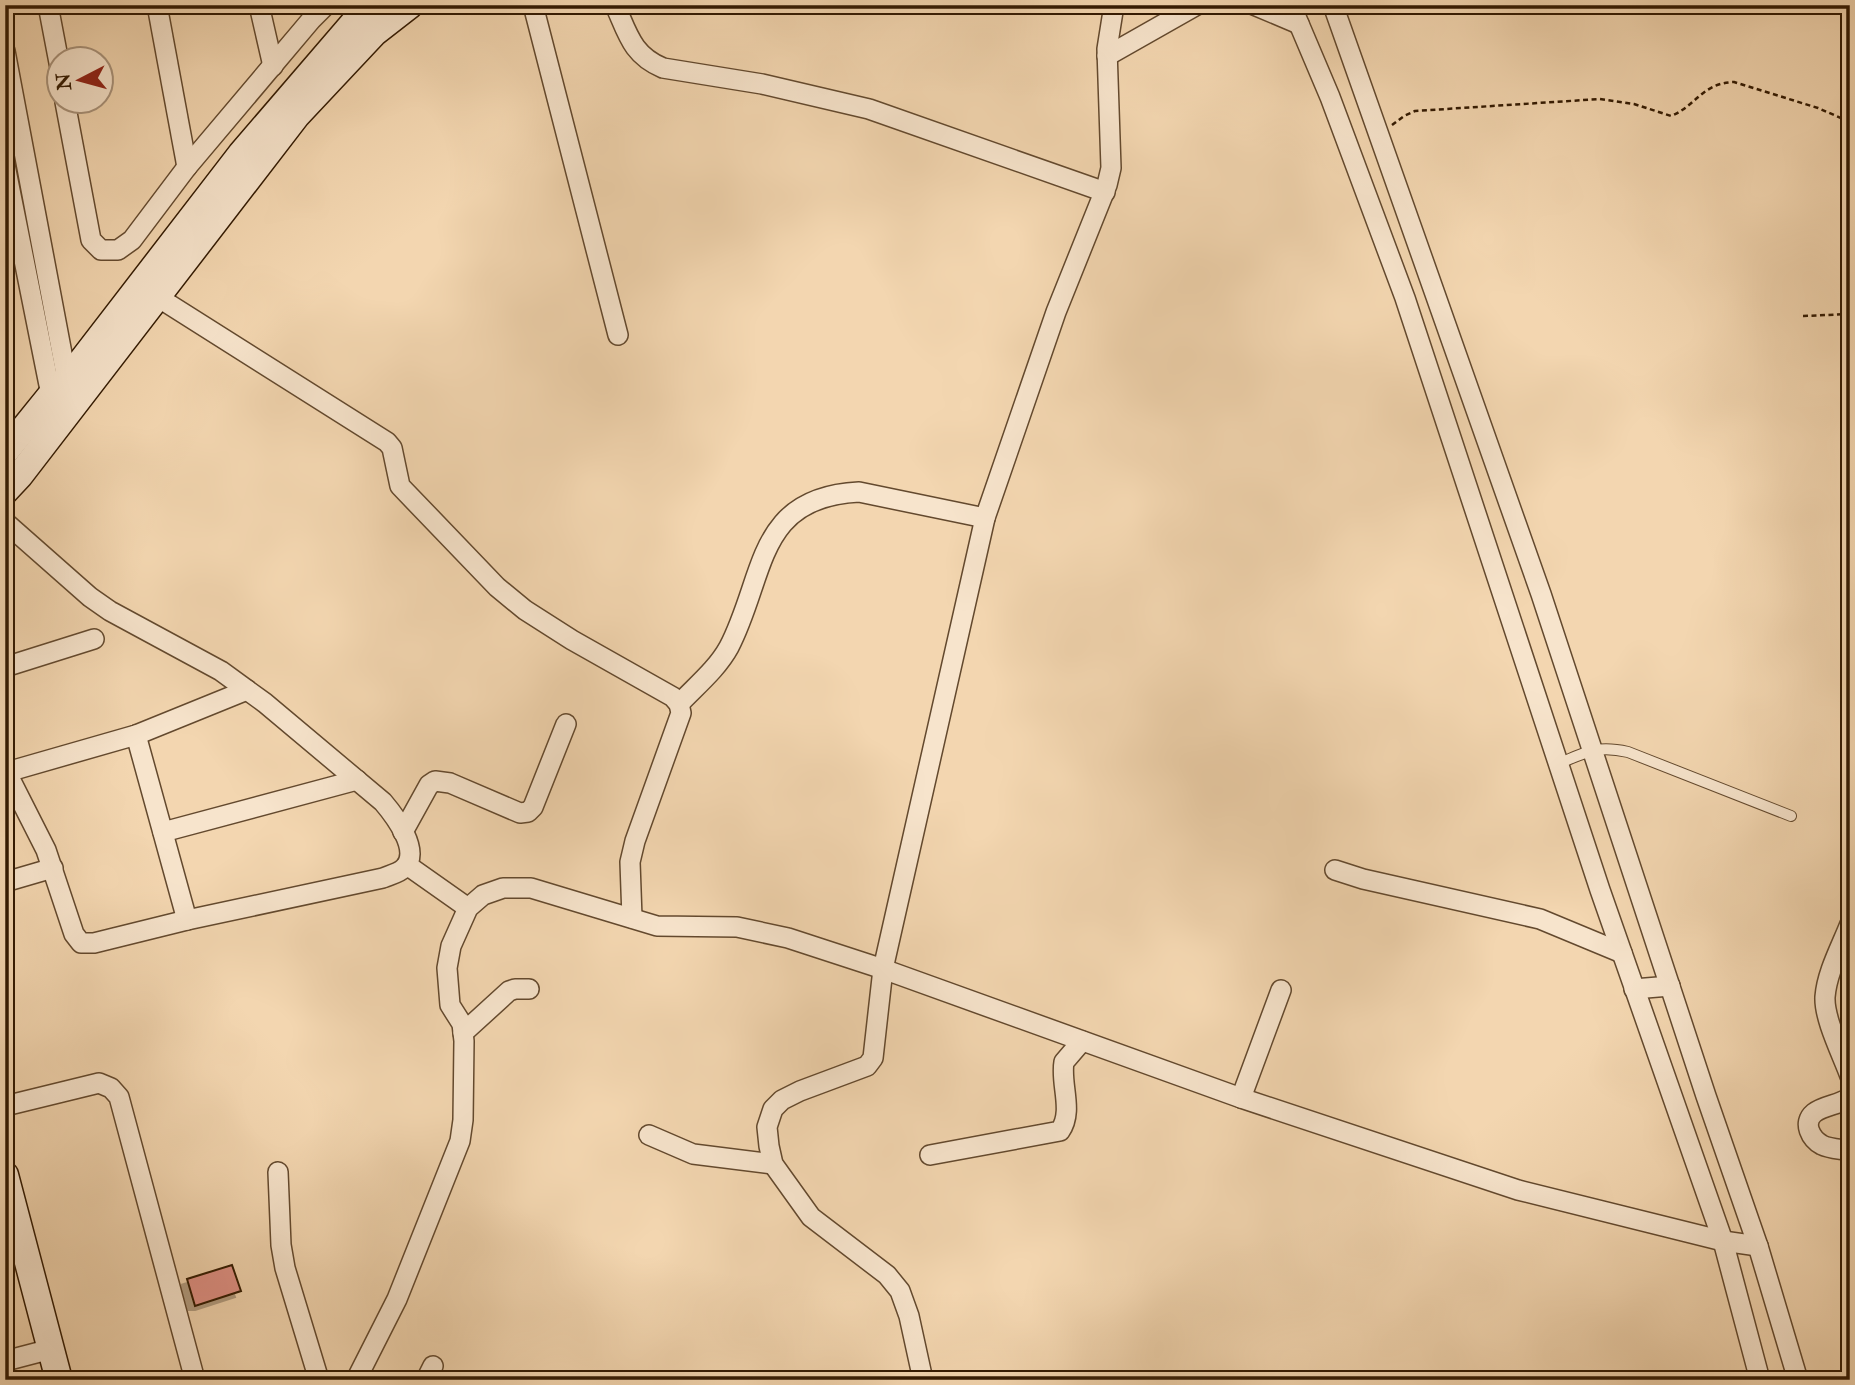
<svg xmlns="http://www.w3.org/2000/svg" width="1855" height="1385" font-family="'IM FELL Double Pica',serif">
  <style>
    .building { fill: #e09186; stroke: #331a02; stroke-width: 2; filter: url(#shadow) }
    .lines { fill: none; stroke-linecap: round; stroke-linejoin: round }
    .lane-casing { stroke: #63492e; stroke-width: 12 }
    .street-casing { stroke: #63492e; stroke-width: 22 }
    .secondary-casing { stroke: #331a02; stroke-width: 29 }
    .path { stroke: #331a02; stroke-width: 2.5; stroke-dasharray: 5 3.5; stroke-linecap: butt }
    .lane { stroke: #f7e4cc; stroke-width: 10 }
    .street { stroke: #f7e4cc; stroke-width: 19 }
    .secondary { stroke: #f7e4cc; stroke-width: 26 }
  </style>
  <defs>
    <filter id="shadow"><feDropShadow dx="-6" dy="6" stdDeviation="0" flood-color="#0004"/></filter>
  </defs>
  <rect width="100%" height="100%" fill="#f3d6b0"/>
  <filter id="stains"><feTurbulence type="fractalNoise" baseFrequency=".00286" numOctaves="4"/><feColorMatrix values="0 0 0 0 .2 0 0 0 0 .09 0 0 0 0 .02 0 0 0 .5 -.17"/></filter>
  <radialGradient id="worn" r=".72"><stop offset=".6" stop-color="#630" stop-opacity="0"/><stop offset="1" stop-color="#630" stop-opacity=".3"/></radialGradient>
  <polygon class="building" points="232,1265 241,1291 195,1306 187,1279"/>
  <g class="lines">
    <defs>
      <path id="lane" d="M1558 764C1586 752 1597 745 1628 752L1791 816"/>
      <g id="street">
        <polyline points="48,5 60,68"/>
        <polyline points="157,5 187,167"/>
        <polyline points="259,5 273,66"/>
        <polyline points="533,5 618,335"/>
        <path d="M615 5C628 34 632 55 663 68L762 84 869 109 1105 192"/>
        <polyline points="1254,5 1299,24"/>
        <polyline points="1291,5 1330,97 1405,298 1600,890 1723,1241 1760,1380"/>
        <polyline points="1333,5 1541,594 1706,1096 1758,1246 1798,1380"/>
        <polyline points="5,51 67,380 71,386"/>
        <polyline points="1107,56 1197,5"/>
        <polyline points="65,102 91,240 101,250 118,250 132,240 187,167 311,20 326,5"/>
        <polyline points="5,165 51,395 56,403"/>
        <polyline points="156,296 387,442 392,448 400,486 497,587 525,610 572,640 673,697 679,704 681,713 635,841 630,862 632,918"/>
        <path d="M5 522 90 597 110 611 221 671 265 703 383 802C394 815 422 851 404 868 399 873 390 875 383 878L187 920 94 943H81L74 934 46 850 5 769"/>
        <polyline points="5,667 94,639"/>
        <path d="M679 704C696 686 717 669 729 647 766 576 755 497 859 492L985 518"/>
        <polyline points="136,735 187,920"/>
        <polyline points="7,772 136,735 247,690"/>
        <polyline points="163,832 357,780"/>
        <polyline points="403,832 429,785 435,781 450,783 520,813 528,812 533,807 566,724"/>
        <polyline points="407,865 468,908"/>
        <polyline points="1335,870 1363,879 1540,919 1622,953"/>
        <polyline points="5,882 53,868"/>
        <path d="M1850 924C1841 947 1827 972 1825 997 1824 1019 1842 1054 1850 1076"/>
        <polyline points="1634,989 1670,986"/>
        <polyline points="463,1033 509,991 515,989 529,989"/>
        <path d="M1850 1097C1840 1105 1824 1105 1814 1113 1802 1123 1811 1139 1822 1145 1830 1149 1841 1149 1850 1151"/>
        <polyline points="1241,1098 1281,990"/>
        <polyline points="5,1106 99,1083 111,1088 119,1097 195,1380"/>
        <polyline points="649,1135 693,1154 773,1164"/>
        <path d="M930 1155 1060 1131C1074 1111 1060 1084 1064 1062L1082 1041"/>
        <polyline points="278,1172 281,1245 285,1268 319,1380"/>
        <polyline points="5,1361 51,1349"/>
        <polyline points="356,1380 397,1299 460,1141 463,1120 464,1041 462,1024 450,1005 447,968 451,946 468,908 483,895 503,888 531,888 657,926 737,927 788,938 883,969 1241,1098 1518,1190 1723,1241 1758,1246"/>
        <polyline points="426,1380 433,1366"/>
        <polyline points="923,1380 909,1316 900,1291 887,1275 811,1217 773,1164 769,1146 767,1127 773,1109 782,1100 800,1091 867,1066 873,1058 883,969 985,518 1056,312 1107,185 1111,168 1107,49 1114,5"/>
      </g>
      <g id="secondary">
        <polyline points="5,452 51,395 67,380 241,154 369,5"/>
        <polyline points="5,491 20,475 297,115 374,33 410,5"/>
        <polyline points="5,1175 59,1380"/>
      </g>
    </defs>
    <use href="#lane" class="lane-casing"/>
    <use href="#street" class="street-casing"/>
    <use href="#secondary" class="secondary-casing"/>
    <g class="path">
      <path d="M1392 125 1404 116 1415 111 1600 99 1634 104 1671 116C1696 106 1702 83 1734 82L1818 108 1850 122"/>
      <polyline points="1803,316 1850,314"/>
    </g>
    <use href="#lane" class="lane"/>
    <use href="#street" class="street"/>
    <use href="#secondary" class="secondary"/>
  </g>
  <rect width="1855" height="1385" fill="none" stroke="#f3d6b0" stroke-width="28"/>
  <rect x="7" y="7" width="1841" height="1371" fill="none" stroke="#331a02" stroke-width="3.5"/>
  <rect x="14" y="14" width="1827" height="1357" fill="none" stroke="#331a02" stroke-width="2"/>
  <g transform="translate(80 80) rotate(264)"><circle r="33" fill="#f7e4cc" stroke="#a9937b" stroke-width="2"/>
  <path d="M0-5L12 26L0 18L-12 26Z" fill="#8f2418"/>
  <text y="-10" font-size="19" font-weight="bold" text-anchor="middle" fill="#331a02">N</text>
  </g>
  <rect width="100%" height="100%" filter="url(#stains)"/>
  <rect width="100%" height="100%" fill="url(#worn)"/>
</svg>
